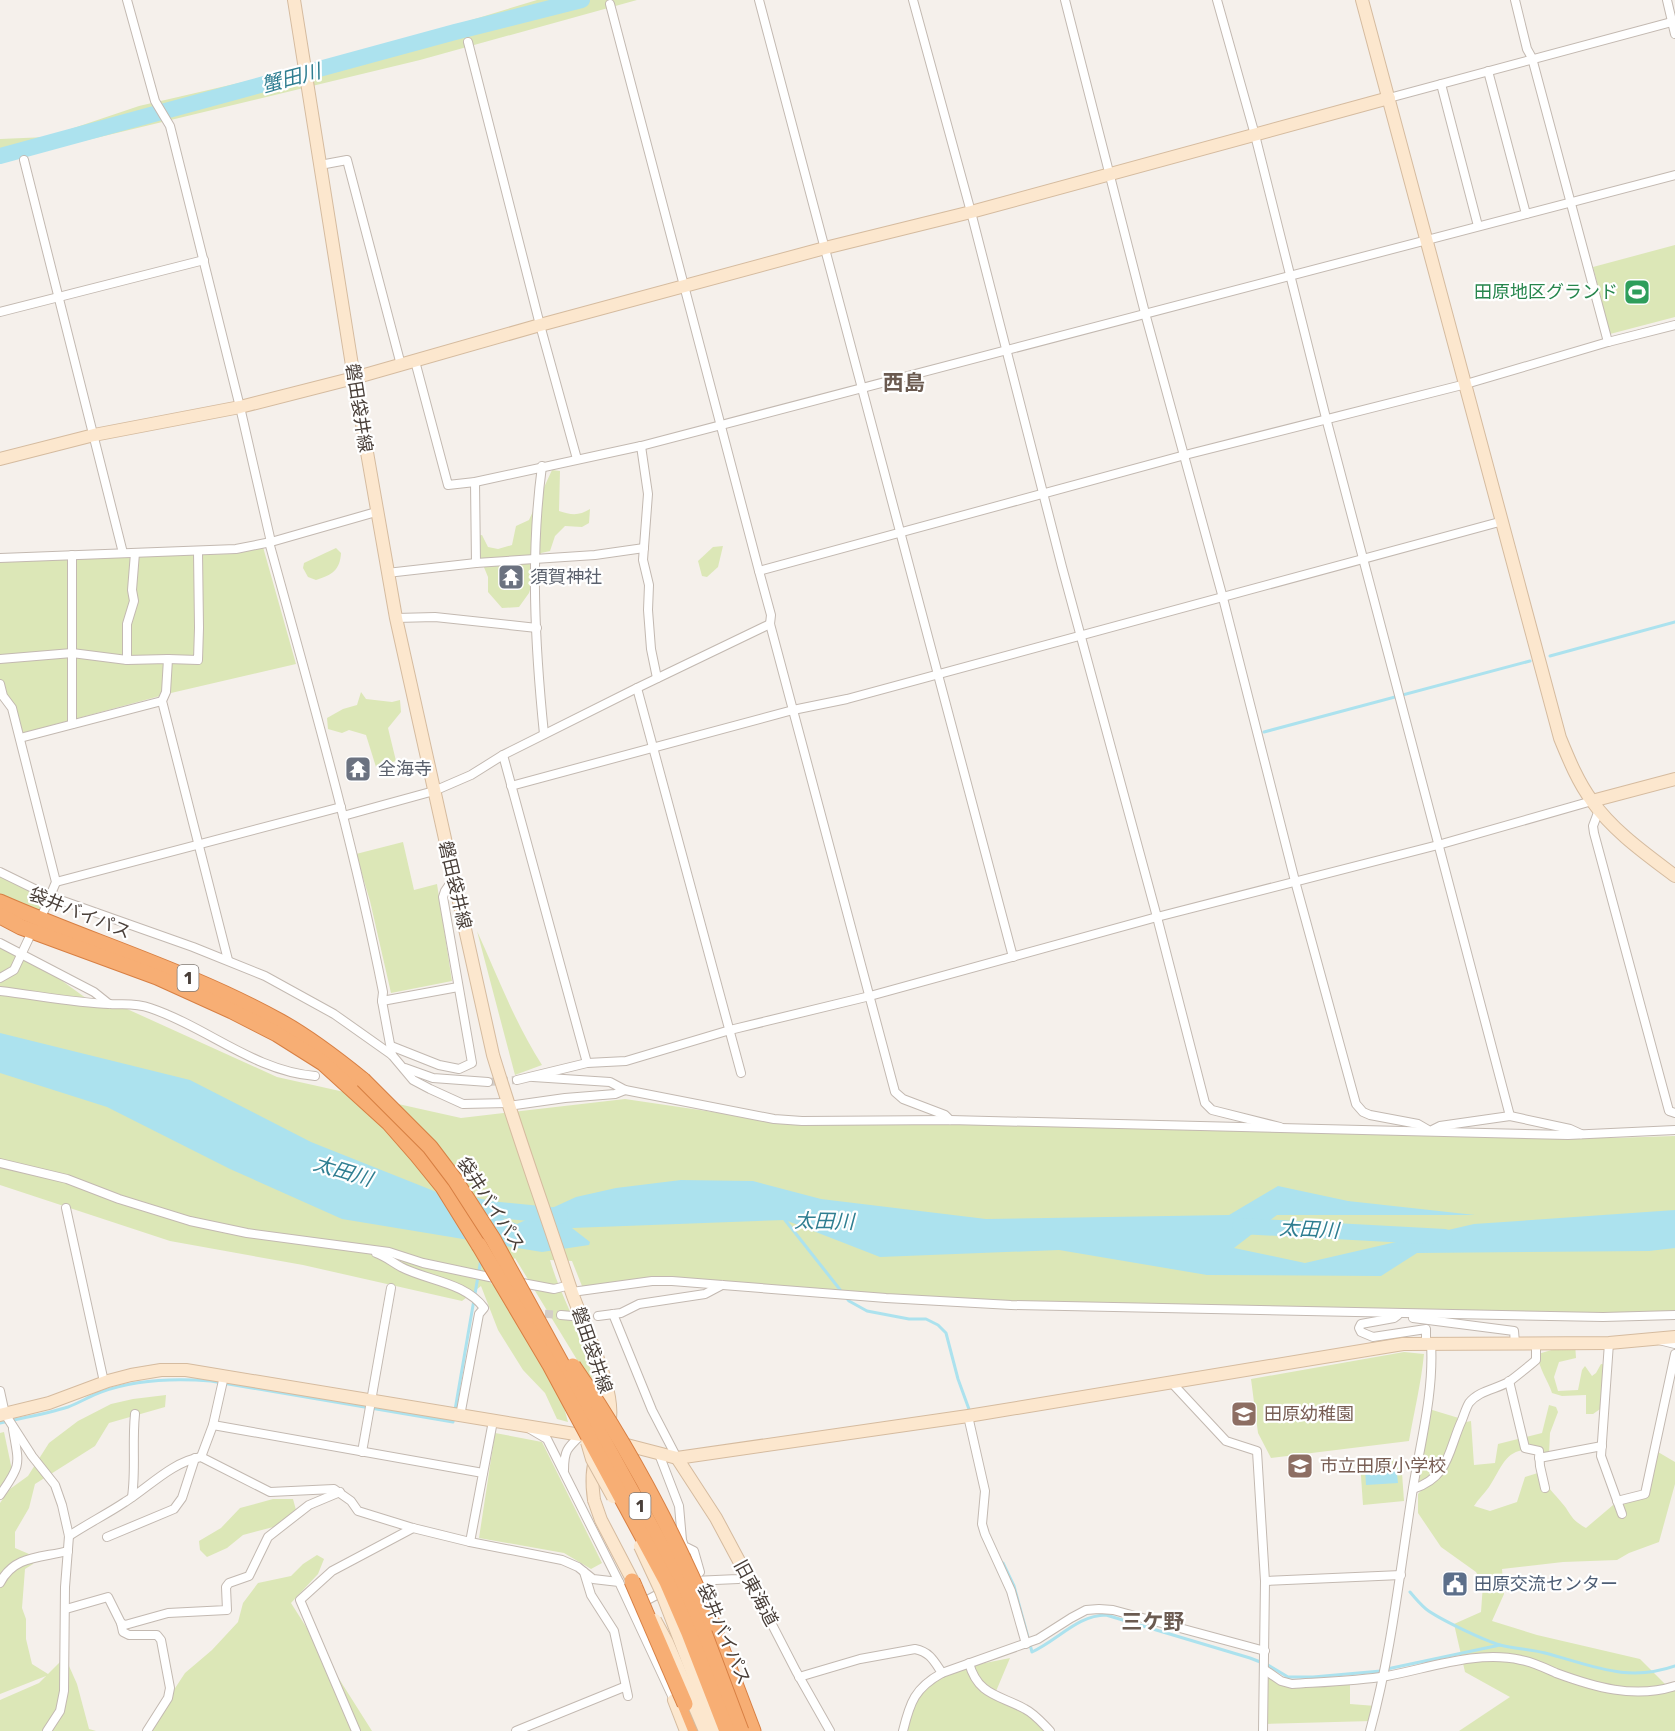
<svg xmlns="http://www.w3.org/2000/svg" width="1675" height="1731" font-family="Rubik,'Noto Sans JP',sans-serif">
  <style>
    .green { fill: #dce7b7 }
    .water { fill: #ace2ee }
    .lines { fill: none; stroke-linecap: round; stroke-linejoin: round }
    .stream { stroke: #ace2ee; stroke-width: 3 }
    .river { stroke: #ace2ee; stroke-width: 16 }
    .street-tunnel { stroke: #d3cdc7; stroke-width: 8; stroke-dasharray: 8 4; stroke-linecap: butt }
    .street-casing { stroke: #c3b9b1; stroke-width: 10 }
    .secondary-casing { stroke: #d5bb9f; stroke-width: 14 }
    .highway-casing { stroke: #d77f43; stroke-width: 17 }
    .street { stroke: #fff; stroke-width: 8 }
    .secondary { stroke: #fce7ce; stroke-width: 12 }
    .highway { stroke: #f7ae74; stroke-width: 15 }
    .secondary-bridge-casing { stroke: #d5bb9f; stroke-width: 14; stroke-linecap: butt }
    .highway-bridge-casing { stroke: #d77f43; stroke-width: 17; stroke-linecap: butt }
    .secondary-bridge { stroke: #fce7ce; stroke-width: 12 }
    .highway-bridge { stroke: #f7ae74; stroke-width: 15 }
    .labels { text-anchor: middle; stroke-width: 4.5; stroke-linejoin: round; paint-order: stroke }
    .shield { fill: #fff; stroke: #807974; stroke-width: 1.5 }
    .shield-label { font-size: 16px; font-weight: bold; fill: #493f39 }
    .leisure-label { font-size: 18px; fill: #27864d; stroke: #fff; text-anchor: end }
    .street-label { font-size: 18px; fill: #493f39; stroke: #fff }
    .worship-label { font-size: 18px; fill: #5b616d; stroke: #fff; text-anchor: start }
    .education-label { font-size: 18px; fill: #785e54; stroke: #fff; text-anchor: start }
    .service-label { font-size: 18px; fill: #4e5e75; stroke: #fff; text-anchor: start }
    .water-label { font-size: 20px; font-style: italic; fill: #2f7e91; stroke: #fff }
    .quarter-label { font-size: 21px; font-weight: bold; fill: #6b5b51; stroke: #fff }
  </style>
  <rect width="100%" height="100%" fill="#f5f0eb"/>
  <g class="green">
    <polygon points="537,0 637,0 420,60 0,161 0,139 47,137 139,106 347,58"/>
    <polygon points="1675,245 1675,317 1610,334 1593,267"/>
    <path d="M552 470 560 471 559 511C571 515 579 516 590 509L589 523 582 527 565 526 555 536 550 551 541 553 529 593 519 607 502 608 488 592V577L476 548V536L482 535 488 547 498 549 512 545 516 526 529 520Z"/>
    <polygon points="723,546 718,567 707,577 702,576 698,561 713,547"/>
    <polygon points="263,547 296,664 171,693 19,734 3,696 0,695 0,558 233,554"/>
    <path d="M336 548 341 553C340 570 332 575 316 580L308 577 303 568 304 563Z"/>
    <polygon points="361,692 366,699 392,702 400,700 401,712 388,728 396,761 376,767 366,735 349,730 342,733 328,729 327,718 343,709 357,705"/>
    <polygon points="403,842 414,890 437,884 452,981 391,993 370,901 356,854"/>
    <polygon points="0,872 49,896 38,913 0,894"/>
    <path d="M477 931C498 977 515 1023 542 1065L515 1075Z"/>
    <path d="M0 942 29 957 90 1001 116 1004 277 1077 461 1118 625 1099 788 1123H1040L1320 1128 1612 1138 1675 1136V1313L1608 1317 902 1299 672 1281 582 1286 572 1261 550 1260C562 1302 589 1341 593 1386L515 1258 488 1281 495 1286 559 1389 568 1422 557 1419 545 1393 523 1370 498 1330 481 1286 462 1301 303 1265 170 1241 0 1185Z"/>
    <path d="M1575 1343 1576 1358 1559 1362 1554 1377 1558 1391 1578 1390 1582 1370 1585 1366 1592 1376 1596 1373 1601 1364 1608 1365 1603 1407 1593 1414H1586V1395L1562 1396 1552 1393C1548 1380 1538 1368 1538 1354Z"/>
    <path d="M1404 1352 1424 1354C1421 1384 1414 1412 1409 1441L1271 1458 1258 1433 1251 1379Z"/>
    <polygon points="166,1395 165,1407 109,1423 95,1446 35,1484 29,1508 15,1532 15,1548 36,1557 33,1564 25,1569 22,1608 26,1619 26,1639 32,1664 48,1674 65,1657 77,1684 89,1729 96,1731 0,1731 0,1700 39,1683 46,1676 0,1694 0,1503 10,1489 28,1476 49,1443 78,1421 111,1404 133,1399"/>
    <path d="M1549 1405 1556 1407 1558 1412 1550 1433 1549 1454 1539 1458V1451C1506 1445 1504 1464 1489 1487 1485 1493 1478 1499 1474 1506L1490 1511 1517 1502 1525 1477 1541 1472C1548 1491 1555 1493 1566 1508 1573 1519 1574 1521 1586 1528L1619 1500 1644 1494 1658 1452 1675 1462V1484L1659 1542 1629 1553 1617 1560 1563 1562 1502 1569 1504 1594 1492 1621 1537 1635 1640 1659 1669 1688 1675 1687V1731H1459L1510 1697 1465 1672 1454 1624 1481 1612 1483 1584 1476 1572 1441 1547 1418 1513V1494L1438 1472 1419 1482 1429 1409 1462 1419 1461 1423 1471 1421 1474 1465 1495 1463 1498 1444 1542 1433Z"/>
    <polygon points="4,1432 12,1470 0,1491 0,1433"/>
    <polygon points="495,1433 542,1442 602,1563 591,1569 564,1553 479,1538"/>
    <polygon points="1401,1459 1404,1501 1363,1505 1360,1462"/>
    <polygon points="273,1499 293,1499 296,1510 285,1524 243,1535 227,1548 207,1557 200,1550 199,1541 221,1528 240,1508"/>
    <polygon points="317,1555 324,1559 318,1574 291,1603 372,1731 147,1731 185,1673 212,1650 238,1622 243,1603 258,1583 291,1576 303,1564"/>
    <polygon points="1010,1658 994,1696 1032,1714 1044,1731 903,1731 913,1698 945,1671"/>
    <polygon points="1268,1672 1288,1683 1350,1679 1350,1704 1376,1706 1372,1721 1264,1724"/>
  </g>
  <g class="water">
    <polygon points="0,1033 190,1080 311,1142 517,1224 576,1197 616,1188 681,1180 753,1181 821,1199 986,1219 1229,1215 1278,1186 1348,1201 1475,1215 1277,1215 1234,1248 1305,1263 1474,1224 1675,1210 1675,1248 1649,1251 1417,1253 1381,1276 1207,1275 1059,1250 880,1257 785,1220 572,1228 590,1242 589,1245 542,1252 342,1219 230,1169 107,1107 0,1073"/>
    <polygon points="1396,1466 1398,1483 1366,1485 1365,1469"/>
  </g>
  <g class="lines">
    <g class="stream">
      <polyline points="1550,656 1675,622"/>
      <polyline points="1264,732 1530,661"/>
      <polyline points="785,1220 849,1301 867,1311 909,1319 926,1319 938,1325 946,1333 958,1379 970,1412"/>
      <polyline points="455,1410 481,1259"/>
      <path d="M0 1423C22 1418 46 1414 68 1407 79 1403 90 1396 101 1392 137 1379 174 1378 211 1381L453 1422 454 1416"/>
      <path d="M1003 1563 1014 1586 1032 1652C1058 1640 1078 1615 1106 1615L1250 1658 1268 1665 1288 1677H1313L1381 1671"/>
      <path d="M1410 1592C1415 1598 1420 1604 1426 1609 1439 1619 1483 1640 1500 1645 1515 1649 1530 1649 1545 1653 1591 1665 1627 1683 1675 1666"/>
      <polyline points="1387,1669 1500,1645"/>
    </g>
    <g class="river">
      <polyline points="0,156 455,32 582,0"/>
      <polyline points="461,1202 489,1209 560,1216"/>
      <polyline points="1240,1226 1445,1237"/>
    </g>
    <g class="street-tunnel">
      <polyline points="488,1082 517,1080"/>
      <polyline points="533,1313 561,1315"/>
    </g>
    <defs>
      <g id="street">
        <polyline points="127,0 155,101 170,126 240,407 271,542"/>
        <path d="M759 0C843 319 930 637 1013 957"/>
        <polyline points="913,0 971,212 1062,567 1157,917 1205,1103 1212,1110 1280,1127"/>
        <polyline points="1065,0 1145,313 1223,598 1295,881 1356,1104 1363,1112 1370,1115 1418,1124 1430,1131 1440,1126 1510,1116 1570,1129 1581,1134"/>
        <polyline points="1217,0 1255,135 1326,418 1510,1116"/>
        <polyline points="1515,0 1527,49 1532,58 1608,342"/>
        <polyline points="1667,0 1675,34"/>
        <polyline points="610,4 759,571 771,615 770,624 895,1092 903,1099 945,1115 950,1120"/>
        <polyline points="468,42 540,325 577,459"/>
        <polyline points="1488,71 1526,214"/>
        <polyline points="1441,84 1478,226"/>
        <polyline points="1389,98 1675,21"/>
        <polyline points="24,160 123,553"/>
        <polyline points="320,165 347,160 401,365"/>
        <polyline points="0,312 204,260"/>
        <polyline points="415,361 448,485 475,482 641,446 1675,175"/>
        <polyline points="641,446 648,494 643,560 649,585 648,610 651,649 657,678"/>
        <path d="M542 466C530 555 535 646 544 734"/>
        <polyline points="475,482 476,563"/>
        <path d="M269 542C310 691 353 840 383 992L382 1001 392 1055"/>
        <polyline points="135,553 132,590 134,601 127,624 127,660 168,659 166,692 162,701 228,960"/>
        <polyline points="0,558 236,549 271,542 376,512"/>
        <polyline points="759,571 1185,455 1466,384 1608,342 1675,325"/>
        <polyline points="387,573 476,563 595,555 644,548"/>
        <polyline points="396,618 435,617 537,628"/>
        <polyline points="0,659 72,653 127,660"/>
        <polyline points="168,659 198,660 199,628 198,552"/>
        <polyline points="0,684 3,696 12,708 56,882 43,913"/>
        <polyline points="637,688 741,1073"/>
        <polyline points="72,724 72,555"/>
        <polyline points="20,738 162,701"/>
        <polyline points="503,755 587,1063"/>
        <polyline points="511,786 793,710 847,699 1503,521"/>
        <polyline points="1599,810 1593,826 1594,833 1669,1111 1675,1113"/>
        <polyline points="343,816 434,791 471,775 503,755 637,688 770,624"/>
        <polyline points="0,872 49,896 193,947 265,976 334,1014 392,1055 413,1080 430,1089 463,1104 508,1103"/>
        <polyline points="56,882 341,807"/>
        <polyline points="0,943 94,992 109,1004"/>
        <polyline points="0,978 14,970 29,938"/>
        <path d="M0 991C35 995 75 1003 110 1004 124 1005 136 1003 150 1008 207 1027 254 1071 315 1076"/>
        <polyline points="382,1001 458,987"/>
        <polyline points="391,1046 439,1065 459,1069 472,1063 443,897 445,891 454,878"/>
        <polyline points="405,1068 433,1078 488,1082"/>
        <polyline points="533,1077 610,1082 625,1090 774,1119 802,1121 950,1120 1568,1135 1675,1130"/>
        <polyline points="517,1080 587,1063 626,1061 730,1030 870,996 1157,917 1438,845 1592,801"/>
        <polyline points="508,1106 565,1098 615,1094 625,1090"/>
        <polyline points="0,1163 67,1179 119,1199 190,1221 247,1233 389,1252 423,1263 499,1279"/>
        <polyline points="66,1208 104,1382"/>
        <path d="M376 1253C385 1256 392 1262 401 1267 428 1281 465 1282 484 1308L479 1314 460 1416"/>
        <polyline points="517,1282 554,1289 570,1285"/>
        <polyline points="572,1292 652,1281 672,1281 886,1298 1011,1305 1603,1317 1675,1315"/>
        <polyline points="613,1314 652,1410 677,1458"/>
        <polyline points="561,1315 572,1316"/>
        <polyline points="1398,1315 1394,1318 1361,1324 1359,1328 1361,1332 1373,1337 1426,1329 1426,1343"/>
        <polyline points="598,1316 621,1313 639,1304 705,1294 722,1285"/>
        <polyline points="1413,1318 1514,1331 1515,1343"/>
        <polyline points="1659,1340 1675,1344"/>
        <polyline points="1609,1343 1601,1456 1622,1514"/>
        <polyline points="1509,1381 1525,1448 1539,1451 1540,1466 1545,1488"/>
        <polyline points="1171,1382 1226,1441 1257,1451 1265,1581 1263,1731"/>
        <polyline points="0,1391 5,1414 32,1456 55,1485 62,1505 69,1536 65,1587 64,1691 60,1711 47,1731"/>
        <polyline points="968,1416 985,1491 982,1524 985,1534 1011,1591 1026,1644"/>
        <polyline points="213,1425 483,1473"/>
        <polyline points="530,1429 547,1439 619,1582"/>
        <polyline points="362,1452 391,1288"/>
        <polyline points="659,1454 679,1506 682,1540 684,1546 694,1551 700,1572 690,1581"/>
        <polyline points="201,1457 213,1425 224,1376"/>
        <polyline points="1539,1458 1602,1446"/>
        <path d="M564 1470C564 1451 567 1448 581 1435"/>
        <path d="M1413 1489C1450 1477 1448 1450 1462 1420 1464 1415 1466 1408 1469 1403 1479 1390 1498 1389 1510 1381 1519 1374 1528 1367 1536 1360V1343"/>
        <path d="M0 1495C22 1464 19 1465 13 1429"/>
        <path d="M132 1497C136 1470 132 1443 135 1414"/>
        <polyline points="1617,1501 1645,1494 1675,1354"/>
        <path d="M69 1536C87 1524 107 1514 125 1502 149 1487 172 1462 201 1457L270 1492 334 1489 351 1501 358 1511 413 1528 470 1542 562 1560 578 1567 593 1579 619 1582 674 1700 678 1699"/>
        <polyline points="107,1537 174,1509 182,1498 195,1458"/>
        <polyline points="470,1542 493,1421"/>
        <polyline points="584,1572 591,1595 614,1631 628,1696"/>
        <polyline points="693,1581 738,1579 747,1576 796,1671 830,1731"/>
        <polyline points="1265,1581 1401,1575"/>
        <path d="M0 1583C14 1555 41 1558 68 1551"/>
        <polyline points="638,1605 666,1590"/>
        <polyline points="66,1609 108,1597 121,1623 125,1625 168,1613 227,1610 226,1587 229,1583 249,1576 268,1537 309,1505 340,1492"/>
        <polyline points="121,1623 123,1632 129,1635 157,1635 161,1640 170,1688 168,1698 147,1731"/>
        <path d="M969 1663C978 1696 1000 1695 1025 1709 1035 1714 1042 1723 1050 1731"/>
        <path d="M1265 1670 1281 1681 1292 1684C1323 1682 1356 1681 1387 1676 1430 1668 1477 1650 1521 1660 1533 1662 1545 1668 1556 1673 1594 1687 1634 1699 1675 1686"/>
        <path d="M799 1677 860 1659 915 1649C930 1652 934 1661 942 1673"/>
        <polyline points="356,1731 300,1600 332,1571 413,1528"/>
        <polyline points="516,1731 624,1687"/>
        <path d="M903 1731C910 1702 915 1688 942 1673L1038 1639 1071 1618 1086 1610 1099 1609 1113 1610 1265 1651"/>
        <path d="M1370 1731C1392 1651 1400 1569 1413 1488 1421 1440 1434 1392 1431 1343"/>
      </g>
      <g id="secondary">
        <path d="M294 0 354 378 396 618 493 1055C517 1134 545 1211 571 1290 582 1324 618 1391 609 1424"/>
        <path d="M1362 0 1560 738C1569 760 1578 782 1592 801 1613 831 1646 854 1675 876"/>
        <polyline points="0,459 94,435 240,407 354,378 540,325 825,248 971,212 1389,98"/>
        <polyline points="1592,801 1675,779"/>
        <polyline points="0,1415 49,1403 108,1381 131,1375 161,1370 186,1370 593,1437"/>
        <polyline points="619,1443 677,1458 968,1416 1403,1344 1609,1343 1675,1337"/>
        <polyline points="677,1458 716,1518 747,1576"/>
        <path d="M594 1500C592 1486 591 1471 596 1457"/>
        <polyline points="674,1700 686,1731"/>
      </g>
      <g id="highway">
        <path d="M0 902C93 943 191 972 281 1022 310 1038 337 1059 363 1080"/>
        <polyline points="0,916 21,927 157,977 232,1011 277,1034 323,1063 389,1123 417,1155 443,1187 479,1245"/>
        <polyline points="712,1623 753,1731"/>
        <polyline points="685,1704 696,1731"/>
      </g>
    </defs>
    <use href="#street" class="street-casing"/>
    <use href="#secondary" class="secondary-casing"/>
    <use href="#highway" class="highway-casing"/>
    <use href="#street" class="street"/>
    <use href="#secondary" class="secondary"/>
    <use href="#highway" class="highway"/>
    <defs>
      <g id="secondary-bridge">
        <polyline points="587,1442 592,1459 613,1497"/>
        <polyline points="594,1500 601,1520 636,1587"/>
        <polyline points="640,1546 661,1591 715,1731"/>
        <polyline points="655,1620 667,1642 705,1731"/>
      </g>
      <g id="highway-bridge">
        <polyline points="363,1080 430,1147 455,1180 493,1239 678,1576 702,1627 741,1731"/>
        <polyline points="479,1245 550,1365 667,1582 689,1633 727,1731"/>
        <path d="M573 1366C628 1446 674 1533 712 1623"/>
        <polyline points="632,1581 685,1704"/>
      </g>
    </defs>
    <use href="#secondary-bridge" class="secondary-bridge-casing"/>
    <use href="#highway-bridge" class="highway-bridge-casing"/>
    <use href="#secondary-bridge" class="secondary-bridge"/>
    <use href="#highway-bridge" class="highway-bridge"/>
  </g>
  <defs>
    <symbol id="stadium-square" viewBox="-11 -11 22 22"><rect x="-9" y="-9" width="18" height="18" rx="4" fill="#2e9e5b" stroke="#fff"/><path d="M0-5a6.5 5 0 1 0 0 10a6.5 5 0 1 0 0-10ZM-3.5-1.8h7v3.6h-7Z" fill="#fff"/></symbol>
    <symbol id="temple-square" viewBox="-11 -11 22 22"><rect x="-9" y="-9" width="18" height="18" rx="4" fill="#6b7280" stroke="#fff"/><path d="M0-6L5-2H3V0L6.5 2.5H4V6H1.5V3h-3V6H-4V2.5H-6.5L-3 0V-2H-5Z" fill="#fff"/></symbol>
    <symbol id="school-square" viewBox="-11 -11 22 22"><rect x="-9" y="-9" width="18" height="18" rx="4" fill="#8d6e63" stroke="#fff"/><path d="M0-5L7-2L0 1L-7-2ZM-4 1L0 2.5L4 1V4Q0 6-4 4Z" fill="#fff"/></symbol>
    <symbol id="civic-square" viewBox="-11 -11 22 22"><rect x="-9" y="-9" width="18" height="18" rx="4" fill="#5c6f8a" stroke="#fff"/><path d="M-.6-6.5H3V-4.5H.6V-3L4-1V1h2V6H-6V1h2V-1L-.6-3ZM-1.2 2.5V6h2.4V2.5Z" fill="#fff"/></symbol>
  </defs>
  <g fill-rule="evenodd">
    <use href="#stadium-square" x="1622" y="277" width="30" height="30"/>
    <use href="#temple-square" x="496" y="562" width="30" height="30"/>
    <use href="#temple-square" x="343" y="754" width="30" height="30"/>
    <use href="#school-square" x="1229" y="1399" width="30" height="30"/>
    <use href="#school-square" x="1285" y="1451" width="30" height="30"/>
    <use href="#civic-square" x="1440" y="1569" width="30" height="30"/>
  </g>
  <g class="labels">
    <g class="shield">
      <rect x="177.5" y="965" width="21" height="26" rx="4.5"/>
      <rect x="629.5" y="1493" width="21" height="26" rx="4.5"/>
    </g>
    <g class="shield-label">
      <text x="188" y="984">1</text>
      <text x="640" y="1512">1</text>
    </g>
    <g class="leisure-label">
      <text x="1618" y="298">田原地区グランド</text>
    </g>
    <g class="street-label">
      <text transform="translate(359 408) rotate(81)" y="6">磐田袋井線</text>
      <text transform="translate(455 885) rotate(77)" y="6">磐田袋井線</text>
      <text transform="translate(80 913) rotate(22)" y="6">袋井バイパス</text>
      <text transform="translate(491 1204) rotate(57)" y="6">袋井バイパス</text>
      <text transform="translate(592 1350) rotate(71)" y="6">磐田袋井線</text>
      <text transform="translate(756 1593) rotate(62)" y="6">旧東海道</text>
      <text transform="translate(724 1634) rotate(67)" y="6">袋井バイパス</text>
    </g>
    <g class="worship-label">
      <text x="530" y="583">須賀神社</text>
      <text x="378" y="775">全海寺</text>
    </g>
    <g class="education-label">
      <text x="1264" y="1420">田原幼稚園</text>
      <text x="1320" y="1472">市立田原小学校</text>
    </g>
    <g class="service-label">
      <text x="1474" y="1590">田原交流センター</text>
    </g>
    <g class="water-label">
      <text transform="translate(291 78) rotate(-15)" y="7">蟹田川</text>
      <text transform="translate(343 1171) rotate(17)" y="7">太田川</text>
      <text transform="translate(824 1221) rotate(1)" y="7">太田川</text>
      <text transform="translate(1309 1229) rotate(3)" y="7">太田川</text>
    </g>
    <g class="quarter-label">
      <text x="904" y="390">西島</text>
      <text x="1153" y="1629">三ケ野</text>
    </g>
  </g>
</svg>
